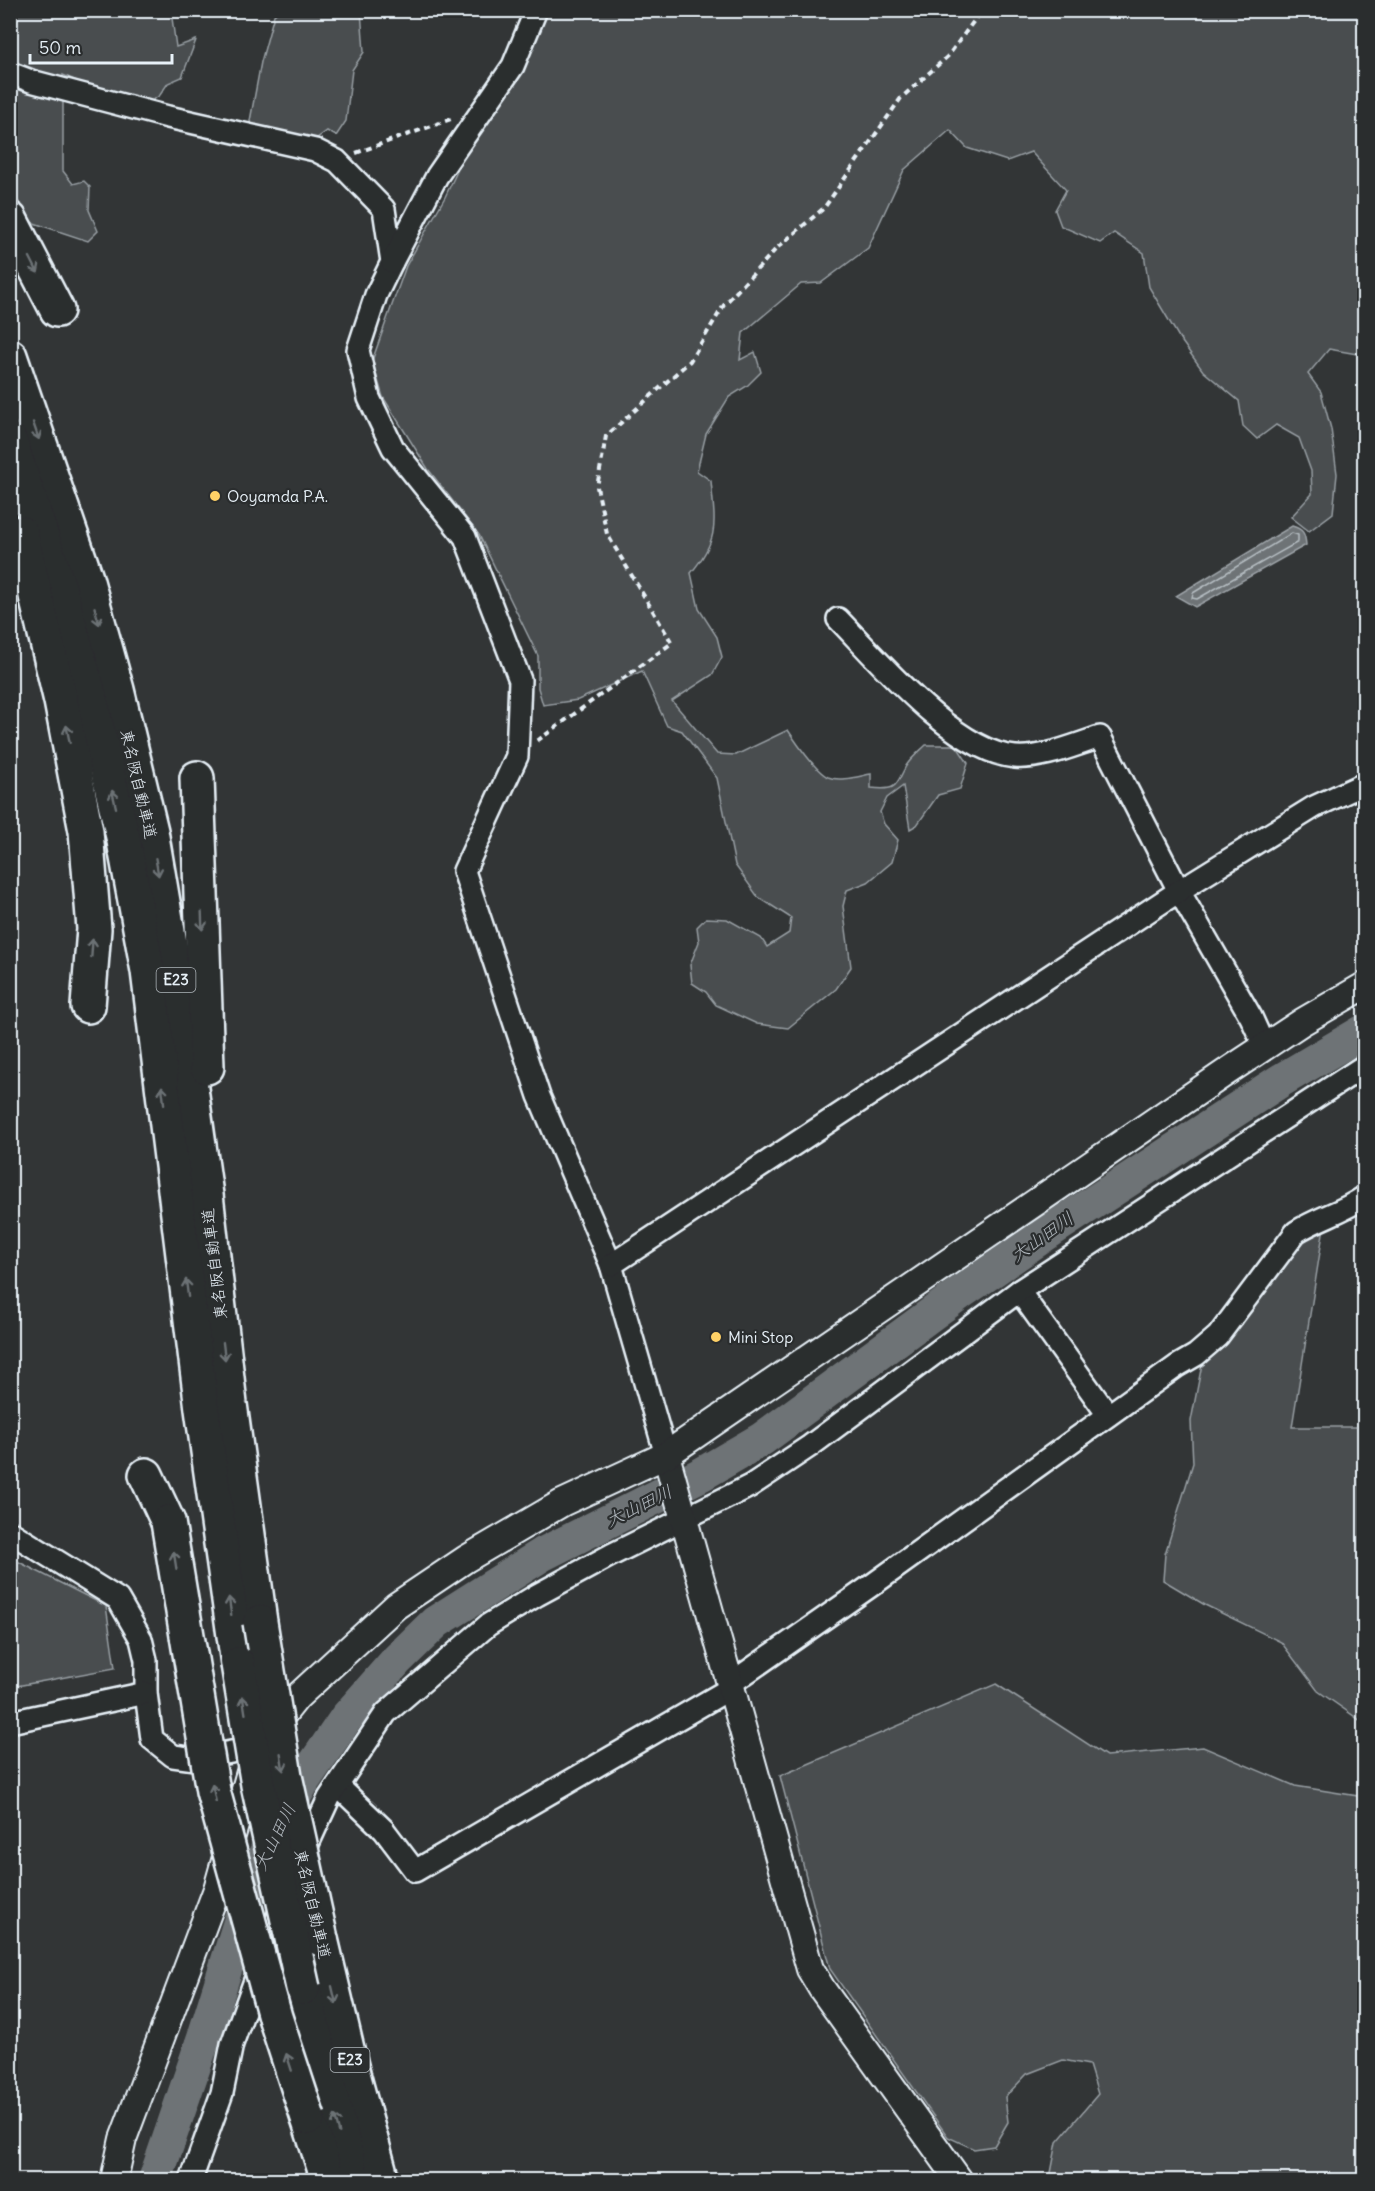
<svg xmlns="http://www.w3.org/2000/svg" width="1375" height="2191" font-family="Delius,'Klee One',sans-serif">
  <style>
    .green { fill: #494d4f; stroke: #989fa4; stroke-width: 1.5 }
    .water { fill: #6e7376; stroke: #9fa5aa; stroke-width: 1.5 }
    .lines { fill: none; stroke-linecap: round; stroke-linejoin: round }
    .shore { stroke: #b7bfc4; stroke-width: 1.5 }
    .river { stroke: #6e7376; stroke-width: 34 }
    .minor-casing { stroke: #e8f1f8; stroke-width: 26 }
    .tertiary-casing { stroke: #e8f1f8; stroke-width: 30 }
    .motorway-casing { stroke: #e8f1f8; stroke-width: 38 }
    .path { stroke: #e8f1f8; stroke-width: 4; stroke-dasharray: 6 4.5; stroke-linecap: butt }
    .minor { stroke: #2a2d2e; stroke-width: 21 }
    .tertiary { stroke: #2a2d2e; stroke-width: 26 }
    .motorway { stroke: #2a2d2e; stroke-width: 33 }
    .motorway-bridge-casing { stroke: #e8f1f8; stroke-width: 38; stroke-linecap: butt }
    .motorway-bridge { stroke: #2a2d2e; stroke-width: 33 }
    .oneway { stroke: #6c7275 }
    .poi-dot { fill: #ffd166; stroke: #2a2d2e; stroke-width: 2 }
    .labels { text-anchor: middle; stroke-width: 4.5; stroke-linejoin: round; paint-order: stroke }
    .shield { fill: #2a2d2e; stroke: #afb6bb; stroke-width: 1.5 }
    .shield-label { font-size: 15px; font-weight: bold; fill: #e8f1f8 }
    .poi-label { font-size: 16px; fill: #e8f1f8; stroke: #2a2d2e; text-anchor: start }
    .street-label { font-size: 16px; fill: #e8f1f8; stroke: #2a2d2e }
    .water-label { font-size: 18px; font-style: italic; fill: #b1b8be; stroke: #2a2d2e }
  </style>
  <rect width="100%" height="100%" fill="#323536"/>
  <filter id="ink" filterUnits="userSpaceOnUse"><feTurbulence type="fractalNoise" baseFrequency=".0167" numOctaves="2"/><feDisplacementMap in="SourceGraphic" scale="12" xChannelSelector="R" yChannelSelector="G"/><feConvolveMatrix kernelMatrix="1 2 1 2 8 2 1 2 1" color-interpolation-filters="sRGB"/></filter>
  <g filter="url(#ink)">
    <g class="green">
      <path d="M555 10 1364 11V360L1357 354 1329 349 1308 374 1321 392 1331 429 1337 474 1333 513 1309 531 1291 517 1312 494 1311 471 1299 438 1276 425 1257 439 1243 426 1239 401 1203 371 1180 339 1149 287 1144 253 1114 233 1100 243 1061 226 1055 210 1066 190 1031 152 1007 161 967 148 950 130 904 170 868 248 821 283 801 284 743 333 740 360 755 352 761 372 747 386 729 397 706 434 697 471 711 481C715 524 720 538 691 573L699 609 717 637 722 657 712 675 672 701 717 754 736 755 788 730C796 742 815 771 828 777 840 782 859 776 871 774V788C898 791 895 786 906 766 911 758 920 751 926 745H956L968 763 960 789 938 795 917 825 910 829 903 786 887 798 880 812 884 824 898 840 892 862 868 882 847 890 843 906 851 967 836 989 788 1028 757 1024 716 1005 706 992 692 983 690 965 699 942 697 927 706 918 727 919 761 938 767 947 789 933 791 918 758 897 735 865 717 778 682 731 667 726 642 671 578 700 543 705 538 688V656L479 535 428 469 383 397 372 361 406 266 445 197 523 31 544 14H554Z"/>
      <polygon points="11,11 171,11 176,47 196,40 182,77 168,83 160,95 149,103 129,104 63,75 63,171 73,184 84,181 90,187 89,210 98,231 88,241 31,222 11,190"/>
      <polygon points="279,11 361,11 364,52 352,70 346,121 336,136 327,131 317,138 256,134 250,121 261,62 274,15"/>
      <polygon points="1324,1227 1292,1427 1364,1427 1364,1723 1318,1691 1281,1642 1205,1605 1163,1580 1165,1554 1193,1463 1191,1421 1202,1364 1222,1344 1300,1237"/>
      <polygon points="11,1558 106,1606 115,1668 11,1687"/>
      <polygon points="996,1684 1106,1756 1203,1747 1295,1786 1364,1797 1364,2180 1052,2180 1050,2178 1057,2142 1098,2094 1089,2065 1063,2060 1027,2074 1005,2097 1008,2122 994,2146 974,2149 948,2137 830,1969 780,1776"/>
    </g>
    <path class="water" d="M1292 526C1303 529 1305 533 1306 545L1195 607 1176 596Z"/>
    <g class="lines">
      <polygon class="shore" points="1292,533 1298,535 1298,542 1197,599 1192,598 1193,593"/>
      <polyline class="river" points="155,2180 205,2034 250,1890 274,1834 303,1781 346,1718 397,1660 436,1622 543,1554 702,1474 762,1439 960,1293 1056,1227 1283,1079 1364,1031"/>
      <defs>
        <g id="minor">
          <polyline points="10,73 31,81 168,117 315,150 337,161 384,209 392,262 376,295 358,350 369,398 393,448 465,537 520,680 517,756 464,871 539,1096 611,1265 666,1455"/>
          <polyline points="392,262 437,176 513,66 536,10"/>
          <path d="M838 619C879 661 955 752 1015 757 1043 759 1074 745 1100 737L1179 891 1251 1017 1265 1048"/>
          <polyline points="611,1265 1185,887 1314,807 1364,784"/>
          <polyline points="1019,1291 1108,1415"/>
          <polyline points="10,1532 118,1599 141,1639 146,1660 146,1693 152,1739 173,1756 195,1759 257,1747"/>
          <path d="M730 1684 872 1585 1177 1366 1196 1355 1218 1336 1296 1232C1318 1218 1343 1212 1364 1197"/>
          <polyline points="10,1722 146,1693"/>
          <polyline points="338,1786 384,1830 415,1871 731,1688"/>
          <polyline points="302,1857 329,1798 386,1713 488,1625 537,1595 611,1555 750,1486 810,1446 1019,1291 1364,1066"/>
          <polyline points="191,2180 222,2093 232,2044 283,1903"/>
        </g>
        <g id="tertiary">
          <polyline points="666,1455 810,1969 822,1989 959,2180"/>
          <polyline points="114,2180 123,2139 217,1889 257,1747 297,1697 396,1606 466,1559 562,1503 666,1455 1225,1073 1302,1022 1364,986"/>
        </g>
        <g id="motorway">
          <polyline points="10,219 57,310"/>
          <polyline points="10,356 86,578 117,690 151,831 174,967 206,1195 230,1404 260,1622"/>
          <polyline points="10,440 60,589 90,696 124,841 148,971 202,1409 238,1664"/>
          <polyline points="21,533 61,701 86,831 94,929 88,1006"/>
          <polyline points="197,778 207,1067"/>
          <polyline points="146,1475 168,1522"/>
          <polyline points="321,1939 352,2070 382,2180"/>
          <polyline points="303,1988 353,2180"/>
          <polyline points="308,2118 328,2180"/>
        </g>
      </defs>
      <use href="#minor" class="minor-casing"/>
      <use href="#tertiary" class="tertiary-casing"/>
      <use href="#motorway" class="motorway-casing"/>
      <g class="path">
        <polyline points="356,153 454,118"/>
        <polyline points="537,741 672,643 607,534 597,487 606,436 690,361 724,305 777,248 824,208 901,98 948,56 982,10"/>
      </g>
      <use href="#minor" class="minor"/>
      <use href="#tertiary" class="tertiary"/>
      <use href="#motorway" class="motorway"/>
      <defs>
        <g id="motorway-bridge">
          <polyline points="168,1522 213,1791 275,2017 308,2118"/>
          <polyline points="260,1622 285,1776 321,1939"/>
          <polyline points="238,1664 258,1785 303,1988"/>
        </g>
      </defs>
      <use href="#motorway-bridge" class="motorway-bridge-casing"/>
      <use href="#motorway-bridge" class="motorway-bridge"/>
    </g>
    <defs><path id="oneway-shaft" d="M-6 0H5M1.5-3L5.5 0L1.5 3" fill="none" stroke-width="1.6" stroke-linecap="round" stroke-linejoin="round" transform="scale(1.5)"/></defs>
    <g class="oneway">
      <use href="#oneway-shaft" transform="translate(34 265) rotate(63)"/>
      <use href="#oneway-shaft" transform="translate(36 431) rotate(71)"/>
      <use href="#oneway-shaft" transform="translate(97 616) rotate(74)"/>
      <use href="#oneway-shaft" transform="translate(68 734) rotate(-101)"/>
      <use href="#oneway-shaft" transform="translate(114 799) rotate(-103)"/>
      <use href="#oneway-shaft" transform="translate(157 867) rotate(80)"/>
      <use href="#oneway-shaft" transform="translate(202 921) rotate(88)"/>
      <use href="#oneway-shaft" transform="translate(92 948) rotate(-86)"/>
      <use href="#oneway-shaft" transform="translate(163 1095) rotate(-97)"/>
      <use href="#oneway-shaft" transform="translate(187 1288) rotate(-97)"/>
      <use href="#oneway-shaft" transform="translate(224 1351) rotate(83)"/>
      <use href="#oneway-shaft" transform="translate(175 1560) rotate(-99)"/>
      <use href="#oneway-shaft" transform="translate(230 1606) rotate(-98)"/>
      <use href="#oneway-shaft" transform="translate(244 1705) rotate(-99)"/>
      <use href="#oneway-shaft" transform="translate(282 1762) rotate(81)"/>
      <use href="#oneway-shaft" transform="translate(214 1793) rotate(-102)"/>
      <use href="#oneway-shaft" transform="translate(334 1995) rotate(77)"/>
      <use href="#oneway-shaft" transform="translate(289 2062) rotate(-108)"/>
      <use href="#oneway-shaft" transform="translate(337 2124) rotate(-105)"/>
    </g>
  </g>
  <g class="poi-dot">
    <circle cx="215" cy="496" r="6"/>
    <circle cx="716" cy="1337" r="6"/>
  </g>
  <g class="labels">
    <g class="shield">
      <rect x="156.5" y="968" width="39" height="24" rx="4.5"/>
      <rect x="330.5" y="2048" width="39" height="24" rx="4.5"/>
    </g>
    <g class="shield-label">
      <text x="176" y="985">E23</text>
      <text x="350" y="2065">E23</text>
    </g>
    <g class="poi-label">
      <text x="227" y="502">Ooyamda P.A.</text>
      <text x="728" y="1343">Mini Stop</text>
    </g>
    <g class="street-label">
      <text transform="translate(139 784) rotate(77)" y="6">東名阪自動車道</text>
      <text transform="translate(214 1264) rotate(-97)" y="6">東名阪自動車道</text>
      <text transform="translate(313 1904) rotate(77)" y="6">東名阪自動車道</text>
    </g>
    <g class="water-label">
      <text transform="translate(1042 1237) rotate(-35)" y="6">大山田川</text>
      <text transform="translate(639 1506) rotate(-26)" y="6">大山田川</text>
      <text transform="translate(275 1837) rotate(-64)" y="6">大山田川</text>
    </g>
  </g>
  <rect width="1375" height="2191" fill="none" stroke="#2a2d2e" stroke-width="36"/>
  <rect x="18" y="18" width="1339" height="2155" fill="none" stroke="#e8f1f8" stroke-width="2" filter="url(#ink)"/>
  <path d="M30 54v9h142v-9" fill="none" stroke="#e8f1f8" stroke-width="3"/>
  <text x="39" y="54" font-size="18" fill="#e8f1f8" stroke="#2a2d2e" stroke-width="4.5" paint-order="stroke">50 m</text>
</svg>
